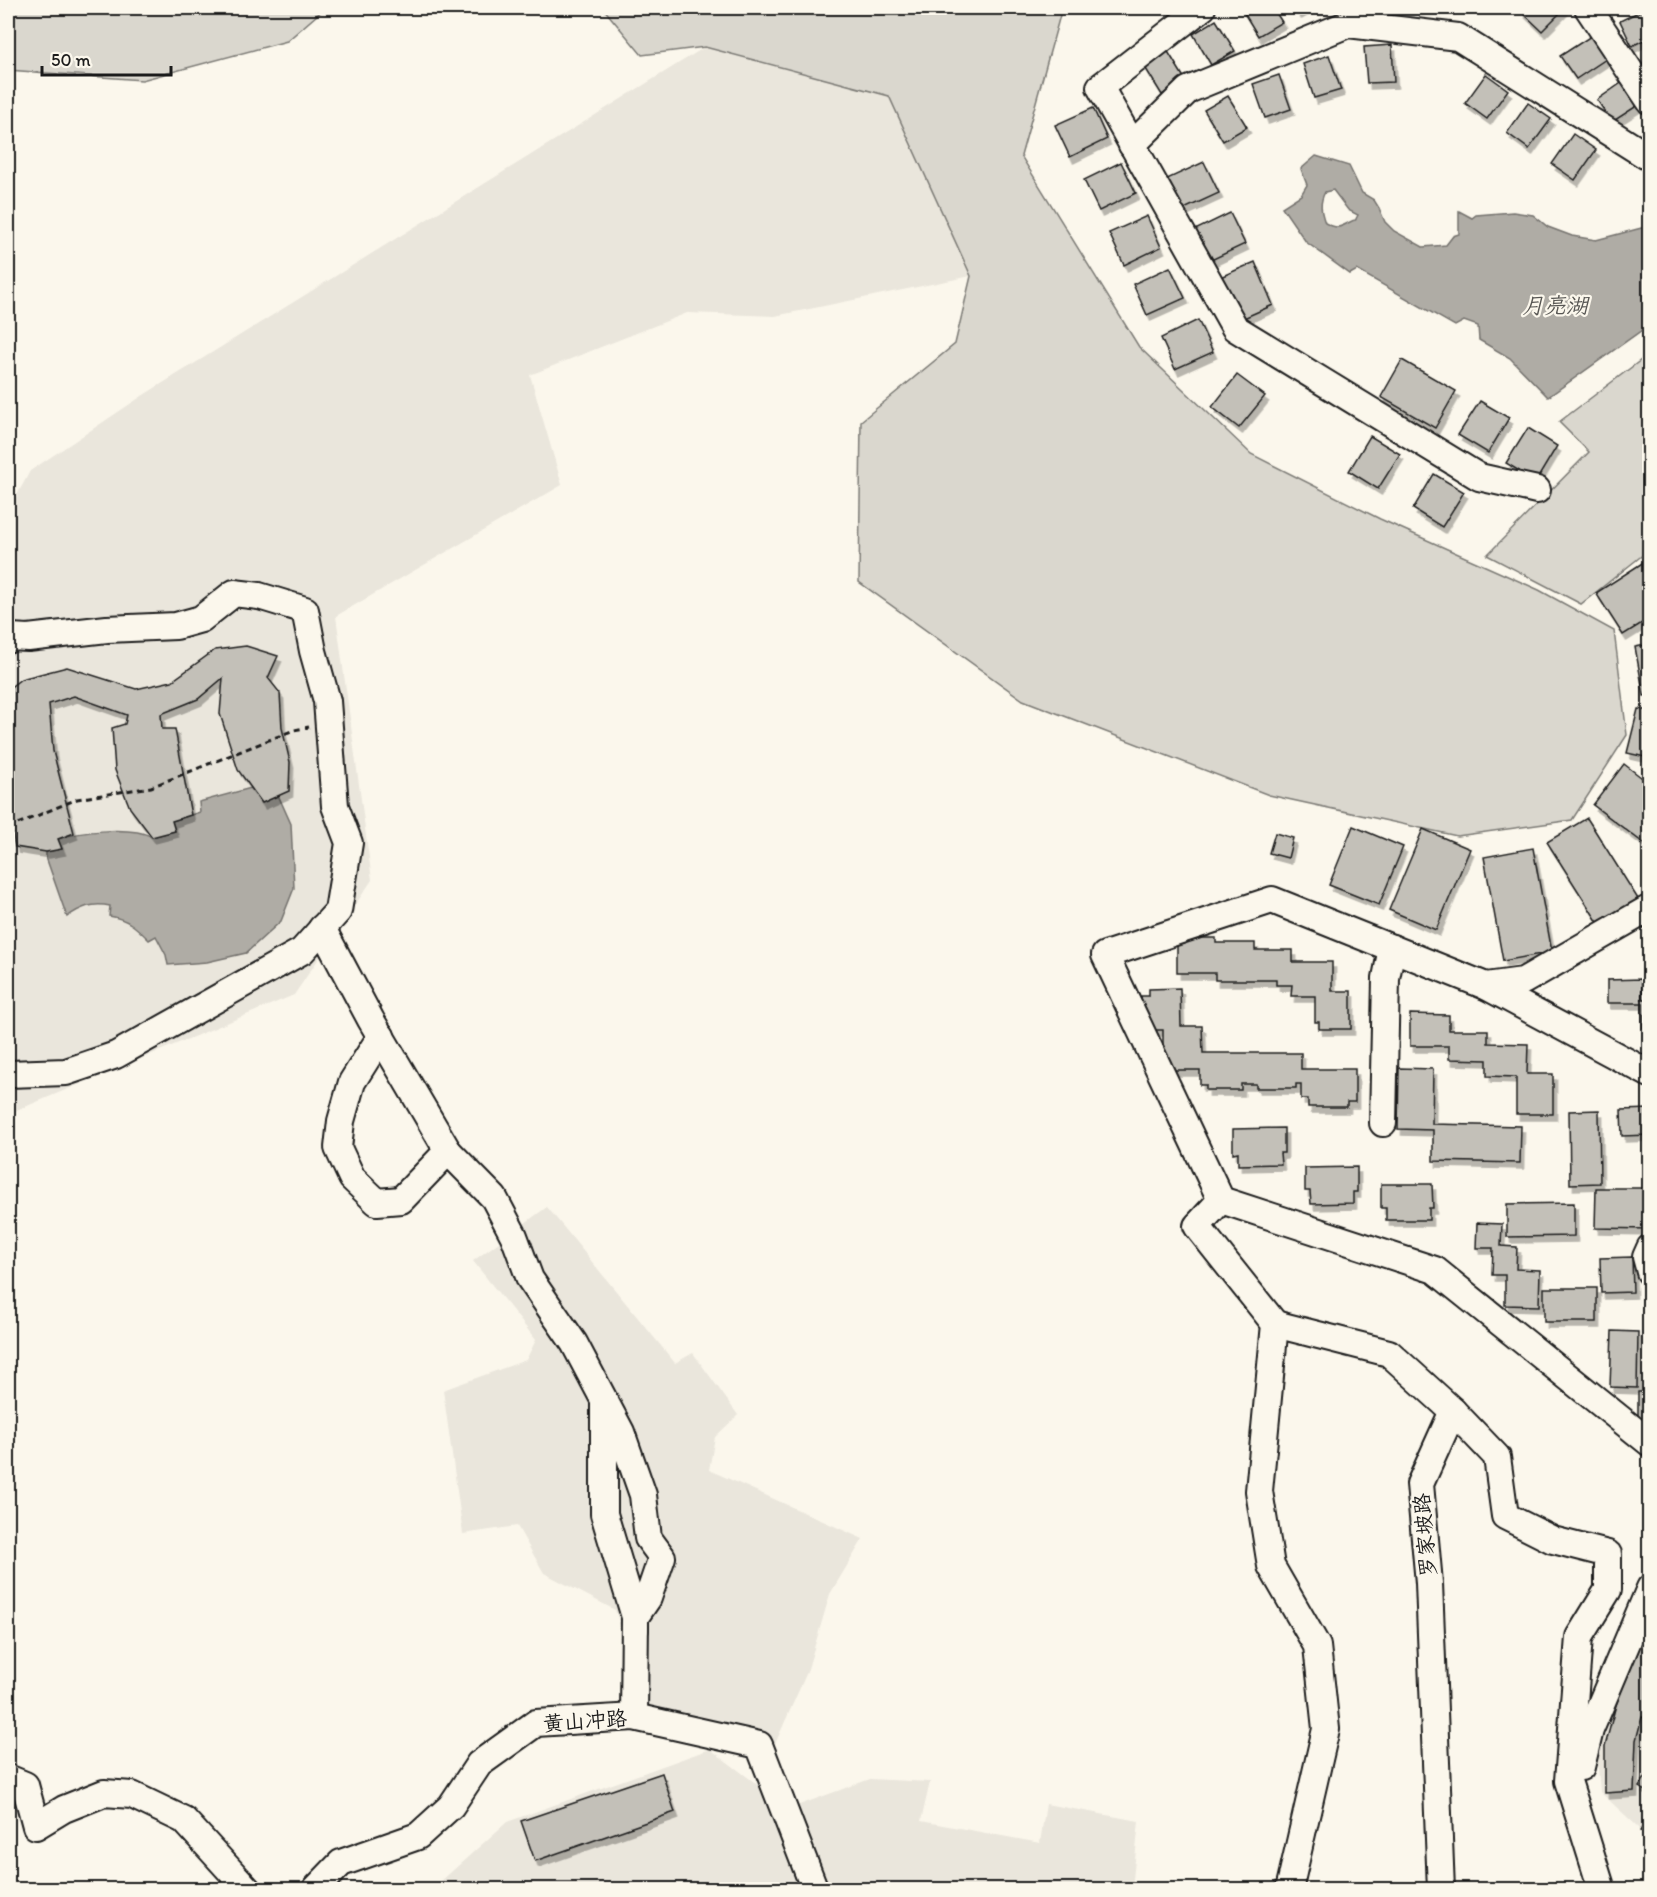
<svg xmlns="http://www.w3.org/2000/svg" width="1657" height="1897" font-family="Itim,'LXGW WenKai TC',sans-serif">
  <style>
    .built { fill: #eae6dc }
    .green { fill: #dad7ce; stroke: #7b7a75; stroke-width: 1.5 }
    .water { fill: #afaca5; stroke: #74726e; stroke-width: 1.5; fill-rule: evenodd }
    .building { fill: #c3c0b8; stroke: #1c1c1c; stroke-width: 1.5; filter: url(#shadow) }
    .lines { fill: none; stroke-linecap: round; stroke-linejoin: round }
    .minor-casing { stroke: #1c1c1c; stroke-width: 30 }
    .path { stroke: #1c1c1c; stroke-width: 3; stroke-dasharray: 6 4.5; stroke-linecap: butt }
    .minor { stroke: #fbf7ec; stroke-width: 26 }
    .labels { text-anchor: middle; stroke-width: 4.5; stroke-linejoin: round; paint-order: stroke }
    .street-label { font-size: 21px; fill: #1c1c1c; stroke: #fbf7ec }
    .water-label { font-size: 22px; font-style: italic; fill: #575653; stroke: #fbf7ec }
  </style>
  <defs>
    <filter id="shadow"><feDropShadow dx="3.5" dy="6" stdDeviation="0" flood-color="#0004"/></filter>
  </defs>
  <rect width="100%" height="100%" fill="#fbf7ec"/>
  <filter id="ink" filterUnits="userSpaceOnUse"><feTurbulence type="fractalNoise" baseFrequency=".0167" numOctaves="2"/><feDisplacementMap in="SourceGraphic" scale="12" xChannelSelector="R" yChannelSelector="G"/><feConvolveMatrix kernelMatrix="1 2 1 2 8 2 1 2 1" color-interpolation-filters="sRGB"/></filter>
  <g filter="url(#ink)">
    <g class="built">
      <polygon points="705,47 889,96 971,276 775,316 687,313 530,375 562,485 336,616 372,880 294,995 15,1111 8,1120 8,512 30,471 142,396"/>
      <polygon points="547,1207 675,1363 693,1353 738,1415 715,1437 709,1470 863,1539 830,1594 807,1672 775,1744 647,1709 615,1610 544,1573 517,1526 463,1534 443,1390 526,1360 536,1340 473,1261"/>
      <polygon points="1649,1611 1649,1837 1600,1792 1595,1732"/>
      <polygon points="710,1749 762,1788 772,1815 870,1779 930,1782 921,1821 1040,1843 1046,1804 1139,1821 1132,1889 431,1890 507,1822"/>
    </g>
    <g class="green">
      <polygon points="8,8 325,8 287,41 142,80 8,70"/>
      <polygon points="603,8 1062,8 1021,156 1139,347 1251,454 1380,519 1539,590 1614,631 1627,735 1572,820 1457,836 1269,795 1023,700 859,582 861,421 955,344 971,276 889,96 705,47 642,55"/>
      <polygon points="1649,354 1649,550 1581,604 1487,555 1589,452 1559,422"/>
    </g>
    <g class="water">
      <path d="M1316 156 1349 166 1362 193 1374 200 1379 208 1385 222 1394 231 1423 247 1446 245 1453 236 1459 234V211L1472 218 1476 215 1513 212 1533 215 1548 227 1572 236 1596 240 1649 226V325L1548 397 1510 358 1479 340 1478 326 1464 321 1455 326 1357 270 1350 274 1306 242 1282 207 1301 195 1307 185 1301 169ZM1333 190 1348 210 1358 215C1353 224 1359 217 1350 222 1339 228 1337 229 1325 223 1321 212 1319 203 1325 192Z"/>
      <path d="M251 788 278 795 291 824 294 888 281 921 246 953 207 962 168 965 166 955 156 936 149 940C136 927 128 919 109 916L110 906C93 902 81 907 67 917L46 857V852L62 849 58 839C80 831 132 826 152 837L175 831 172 821 200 812 199 802Z"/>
    </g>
    <g class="building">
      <polygon points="1241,8 1273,8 1282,22 1258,36"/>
      <polygon points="1294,8 1307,8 1298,13"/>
      <polygon points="1526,8 1565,8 1542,31 1522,12"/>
      <polygon points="1646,8 1650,8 1650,37 1632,46 1620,21"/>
      <polygon points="1216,20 1235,51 1211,65 1193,34"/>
      <polygon points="1591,36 1606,59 1576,79 1560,56"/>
      <polygon points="1392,45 1394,82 1367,83 1364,47"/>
      <polygon points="1167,50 1186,81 1162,95 1143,64"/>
      <polygon points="1329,55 1341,90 1314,98 1303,64"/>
      <polygon points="1486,74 1508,90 1487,119 1465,103"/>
      <polygon points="1279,75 1291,109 1265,118 1253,84"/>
      <polygon points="1627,79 1643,102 1612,122 1597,100"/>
      <polygon points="1228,96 1247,127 1223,141 1204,110"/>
      <polygon points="1528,103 1551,119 1529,149 1507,133"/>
      <polygon points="1093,108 1107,139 1070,157 1055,125"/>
      <polygon points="1573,134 1596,150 1575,180 1552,164"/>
      <polygon points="1121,162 1136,193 1099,211 1084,180"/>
      <polygon points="1204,162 1219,193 1182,210 1167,179"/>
      <polygon points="1230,213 1245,244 1207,262 1193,231"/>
      <polygon points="1147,216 1161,247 1124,265 1109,233"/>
      <polygon points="1255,262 1273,305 1237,321 1218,278"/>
      <polygon points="1170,267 1185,298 1147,315 1133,284"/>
      <polygon points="1198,320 1213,352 1175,369 1161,338"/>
      <polygon points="1402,360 1456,391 1435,428 1381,397"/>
      <polygon points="1237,375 1265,396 1239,428 1212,407"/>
      <polygon points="1480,401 1509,418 1488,453 1458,435"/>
      <polygon points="1528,428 1557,446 1536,481 1506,463"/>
      <polygon points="1370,436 1400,454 1378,489 1349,471"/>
      <polygon points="1434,474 1464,492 1442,527 1413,509"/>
      <polygon points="1650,558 1650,618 1623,635 1596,593"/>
      <polygon points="1650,644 1650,695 1644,696 1635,647"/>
      <polygon points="246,646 278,656 268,678 280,693 282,728 290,762 289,791 262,803 238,770 220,714 223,678 198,699 161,714 162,729 175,729 191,815 172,821 175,831 152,837 130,808 115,770 112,728 125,724 127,715 74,696 49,704 53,751 74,833 58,839 62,849 46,852 15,847 8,803 8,689 21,679 67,667 136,689 172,681 215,650"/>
      <polygon points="1638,709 1650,711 1650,758 1627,753"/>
      <polygon points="1624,764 1650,784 1650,848 1593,805"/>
      <polygon points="1587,818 1638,899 1599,924 1547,842"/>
      <polygon points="1353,826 1403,847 1379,905 1329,885"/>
      <polygon points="1423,829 1470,849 1436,930 1389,910"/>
      <polygon points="1275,833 1293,838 1288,858 1269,853"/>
      <polygon points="1533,848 1552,952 1503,961 1484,857"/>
      <polygon points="1177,938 1216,938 1216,943 1255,943 1255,950 1293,950 1293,962 1332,962 1332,991 1351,991 1351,1029 1319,1029 1319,1022 1315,1022 1315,996 1291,996 1292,985 1276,985 1276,980 1215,980 1215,973 1177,973"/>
      <polygon points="1642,979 1642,999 1650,999 1650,1028 1643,1028 1643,1003 1607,1003 1607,980"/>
      <polygon points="1180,988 1181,1026 1202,1026 1203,1053 1301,1053 1301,1069 1355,1069 1355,1102 1347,1102 1347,1107 1308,1107 1308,1099 1301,1099 1301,1084 1296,1084 1296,1088 1256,1088 1256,1084 1241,1084 1241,1090 1206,1090 1206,1085 1200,1085 1200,1070 1168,1070 1163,1063 1163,1030 1148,1030 1141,1024 1141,996 1149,996 1149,989"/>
      <polygon points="1410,1014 1449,1015 1449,1030 1488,1030 1488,1043 1528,1044 1527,1074 1553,1074 1553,1114 1516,1114 1516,1077 1487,1076 1487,1060 1449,1059 1449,1046 1410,1046"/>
      <polygon points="1399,1068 1433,1069 1432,1124 1521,1126 1520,1163 1433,1161 1433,1130 1398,1129"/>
      <polygon points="1650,1109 1650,1135 1622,1136 1621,1110"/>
      <polygon points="1599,1110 1600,1183 1570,1184 1569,1111"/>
      <polygon points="1284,1128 1284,1153 1280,1153 1281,1164 1238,1165 1238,1152 1233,1153 1233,1129"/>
      <polygon points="1357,1167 1357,1192 1353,1192 1353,1203 1311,1204 1310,1191 1305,1191 1305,1168"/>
      <polygon points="1381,1184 1432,1184 1433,1208 1429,1208 1429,1220 1386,1220 1386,1208 1381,1208"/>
      <polygon points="1596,1188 1650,1188 1650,1229 1595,1228"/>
      <polygon points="1574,1203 1574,1236 1507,1237 1507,1204"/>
      <polygon points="1477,1223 1502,1224 1501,1246 1517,1247 1516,1269 1540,1270 1539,1306 1505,1305 1505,1275 1492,1275 1493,1248 1476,1248"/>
      <polygon points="1632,1257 1633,1292 1601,1293 1600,1258"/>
      <rect x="1544" y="1288" width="53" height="34"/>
      <polygon points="1612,1331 1638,1332 1637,1388 1610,1387"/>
      <rect x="1638" y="1392" width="12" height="28"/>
      <polygon points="1650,1614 1650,1716 1648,1718 1642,1717 1636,1740 1634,1791 1605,1793 1605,1746 1616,1705"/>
      <polygon points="1650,1770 1650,1794 1639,1787"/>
      <polygon points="662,1773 675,1812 535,1861 521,1821"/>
      <polygon points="1650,1817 1650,1837 1640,1831"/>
    </g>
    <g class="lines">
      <defs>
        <g id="minor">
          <polyline points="1202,8 1100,87 1235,328 1479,477 1537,490"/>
          <polyline points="1588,8 1650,101"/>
          <polyline points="1132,145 1188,90 1348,24 1458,37 1650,158"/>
          <polyline points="8,640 11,637 28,638 107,629 176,626 201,619 234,593 259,596 305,610 313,651 327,701 335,806 349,843 338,911 302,951 116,1055 66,1072 8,1074"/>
          <polyline points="1650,908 1523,981 1486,986 1272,900 1105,955 1221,1200 1435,1270 1650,1443"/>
          <polyline points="322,928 371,1020 448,1151 494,1198 514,1236 530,1279 574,1343 621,1432 643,1495 648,1538 662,1557 648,1598 635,1617 634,1717"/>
          <polyline points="1486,986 1650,1074"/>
          <polyline points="381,1036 352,1082 341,1121 338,1148 352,1178 377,1202 401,1200 448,1151"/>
          <polyline points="1383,1123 1386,978 1392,948"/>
          <polyline points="1221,1200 1197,1226 1275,1324 1259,1491 1271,1566 1317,1646 1326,1729 1289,1890"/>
          <polyline points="1650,1248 1646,1257 1650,1272"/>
          <polyline points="1275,1324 1389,1353 1453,1411"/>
          <polyline points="604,1403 604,1514 635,1617 635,1629"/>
          <polyline points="1581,1767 1590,1730 1650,1588"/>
          <polyline points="8,1778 25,1785 36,1826 64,1809 104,1793 132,1795 184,1820 248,1890"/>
          <polyline points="315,1890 341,1863 418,1836 451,1806 479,1764 536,1723 634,1717 759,1745 815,1890"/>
          <polyline points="1441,1890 1429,1583 1420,1484 1453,1411 1497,1457 1505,1516 1553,1540 1608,1554 1608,1590 1579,1637 1568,1781 1602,1890"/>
        </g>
      </defs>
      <use href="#minor" class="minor-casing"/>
      <polyline class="path" points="8,828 77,799 151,787 294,730 309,727"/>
      <use href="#minor" class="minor"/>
    </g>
  </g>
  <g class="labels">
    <g class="street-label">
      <text transform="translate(1425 1535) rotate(-95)" y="7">罗家坡路</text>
      <text transform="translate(585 1721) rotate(-4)" y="7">黄山冲路</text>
    </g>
    <g class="water-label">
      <text x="1555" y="313">月亮湖</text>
    </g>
  </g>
  <rect width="1657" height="1897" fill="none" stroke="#fbf7ec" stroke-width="30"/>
  <rect x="15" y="15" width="1627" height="1867" fill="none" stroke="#1c1c1c" stroke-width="2" filter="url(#ink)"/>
  <path d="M42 66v9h129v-9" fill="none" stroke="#1c1c1c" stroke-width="3"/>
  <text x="51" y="66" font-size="18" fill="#1c1c1c" stroke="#fbf7ec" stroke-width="4.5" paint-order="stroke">50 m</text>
</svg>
